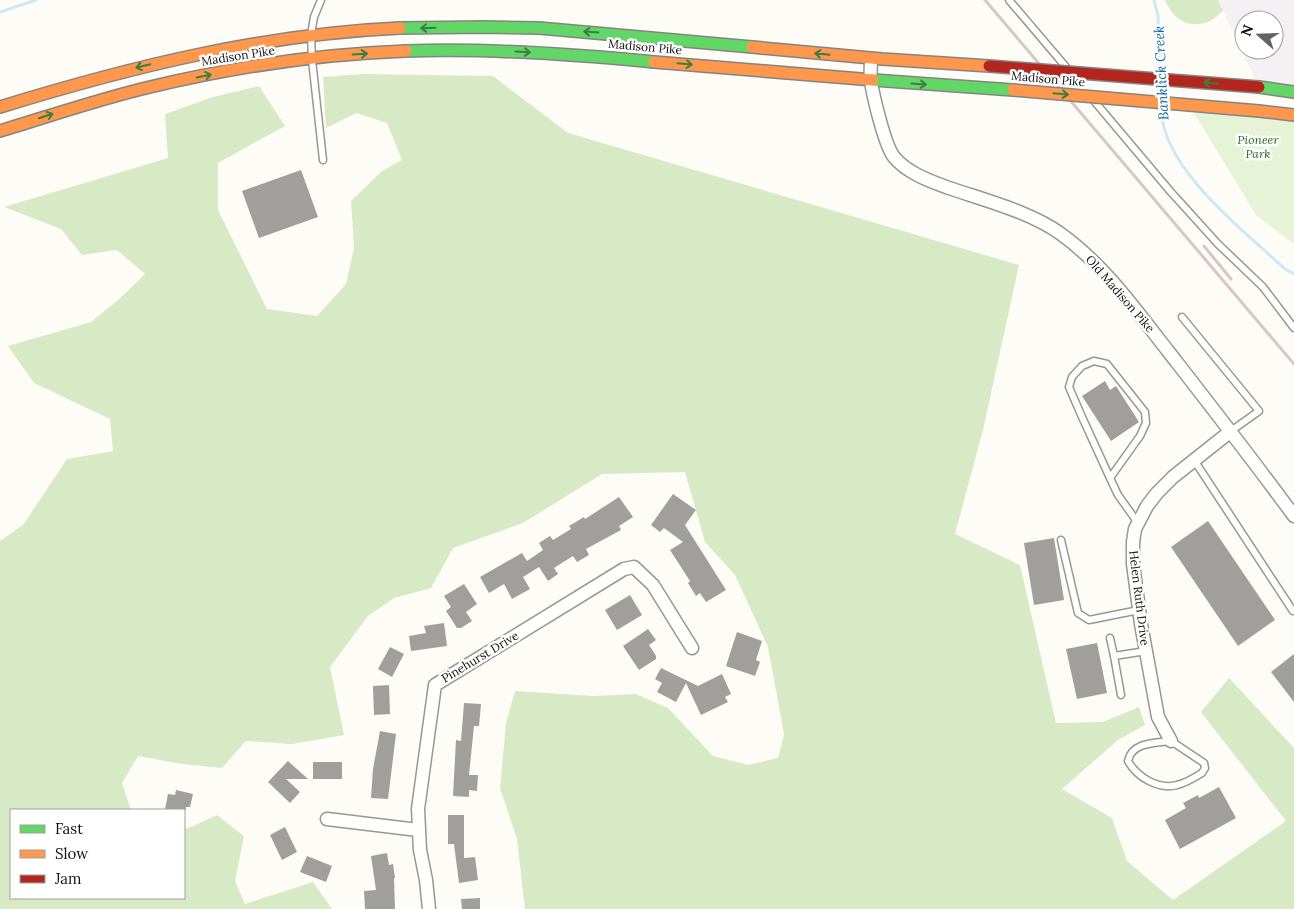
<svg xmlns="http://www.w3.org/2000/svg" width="1294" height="909" font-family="Lora,serif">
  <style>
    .industrial { fill: #f5f0f3; fill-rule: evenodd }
    .green { fill: #e7f3d7 }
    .forest { fill: #d8eac5 }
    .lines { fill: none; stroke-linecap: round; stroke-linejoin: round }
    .stream { stroke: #cde8f7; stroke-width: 3 }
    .building { fill: #a19f9c }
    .lane-casing { stroke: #979795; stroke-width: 9 }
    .street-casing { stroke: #979795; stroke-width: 15 }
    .fast-casing { stroke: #858482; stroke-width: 14 }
    .slow-casing { stroke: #858482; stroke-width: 14 }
    .lane { stroke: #fffffe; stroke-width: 6 }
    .street { stroke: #fffffe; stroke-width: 12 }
    .fast { stroke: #63d668; stroke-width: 11 }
    .slow { stroke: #ff974d; stroke-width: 11 }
    .rail { stroke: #d9c6c7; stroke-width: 3 }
    .slow-bridge-casing { stroke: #858482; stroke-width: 14; stroke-linecap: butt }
    .jam-bridge-casing { stroke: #858482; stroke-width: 14; stroke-linecap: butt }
    .slow-bridge { stroke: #ff974d; stroke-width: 11 }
    .jam-bridge { stroke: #b3261e; stroke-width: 11 }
    .oneway { stroke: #3e7d41 }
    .labels { text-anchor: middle; stroke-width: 5; stroke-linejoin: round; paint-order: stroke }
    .street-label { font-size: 12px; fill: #111; stroke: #fff }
    .park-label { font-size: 12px; font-style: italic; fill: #2f6b1f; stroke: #fff }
    .water-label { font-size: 14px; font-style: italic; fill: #1768a6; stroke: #fff }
  </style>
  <rect width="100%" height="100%" fill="#fdfcf7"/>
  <path class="industrial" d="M1218 0H1294V92L1259 87ZM1244 20H1274V50H1244Z"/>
  <polygon class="green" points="1194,113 1294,115 1294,244 1256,215"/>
  <g class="forest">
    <path d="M1165 0H1218L1223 11C1219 14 1214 19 1210 21 1190 30 1172 19 1165 0Z"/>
    <polygon points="362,74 493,76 568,133 1019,265 983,430 955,534 1020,565 1056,723 1103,722 1139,707 1145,725 1118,740 1062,789 1112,818 1127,861 1173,900 1286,821 1201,712 1229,678 1294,748 1294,909 525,909 517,839 500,788 506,723 515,691 593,696 636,694 668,708 713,756 749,765 778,758 784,734 768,647 735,575 705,542 685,472 602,474 523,523 453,548 431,588 394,598 368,616 330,667 344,735 292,744 246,741 222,768 182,764 138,756 122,783 131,810 11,810 11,898 184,898 184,830 217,815 244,836 235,881 245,904 313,882 332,909 0,909 0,541 23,525 67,459 113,451 110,419 34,383 8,346 91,322 117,301 145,274 117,250 82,255 61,229 4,207 168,158 165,114 213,97 259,86 285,126 218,163 218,210 267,309 317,316 346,284 354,248 351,201 382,171 402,160 387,123 356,113 326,128 323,77"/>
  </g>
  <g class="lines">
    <g class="stream">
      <polyline points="1154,0 1158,16 1160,74"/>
      <polyline points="0,12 36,0"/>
      <path d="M1161 110C1164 170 1243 230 1285 269L1294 274"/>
    </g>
  </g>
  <g class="building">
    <polygon points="301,170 318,217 259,238 242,191"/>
    <polygon points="1105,381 1110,390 1116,386 1139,422 1111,441 1082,396"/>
    <polygon points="673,494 696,510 685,525 726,590 706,602 700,593 696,596 688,583 690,581 670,550 683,542 664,528 660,532 651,525"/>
    <polygon points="619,497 633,517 619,526 621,530 586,549 589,555 577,562 573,556 554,568 558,574 548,581 539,567 523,577 530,589 512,599 504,584 489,593 480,577 522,553 527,561 543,550 539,543 550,536 553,540 571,529 569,526 584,517 585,519"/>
    <polygon points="1208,521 1275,620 1238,646 1171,547"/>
    <polygon points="1054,538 1064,600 1034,605 1024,543"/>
    <polygon points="464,584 477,604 466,612 472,621 461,628 457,628 446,611 451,607 444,596"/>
    <polygon points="630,595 642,615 617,630 605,610"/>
    <polygon points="444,623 447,646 411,651 409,636 426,633 424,626"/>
    <polygon points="648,629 656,640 649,645 656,656 656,659 639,670 623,646"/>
    <polygon points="737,632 762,641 756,660 760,662 755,676 726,666"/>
    <polygon points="1097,643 1107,693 1077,699 1066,649"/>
    <polygon points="390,647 404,654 392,677 378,669"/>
    <polygon points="1294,654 1294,702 1271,672"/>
    <polygon points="661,668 698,686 722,674 731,694 725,697 728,702 701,715 686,683 676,702 657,692 662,683 655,679"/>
    <polygon points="389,685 390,714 374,715 373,686"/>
    <polygon points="464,703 481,704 479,726 474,726 469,775 478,775 477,791 469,790 469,797 453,796 456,740 461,741"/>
    <polygon points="380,731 396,734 388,799 371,798 373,769"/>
    <polygon points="288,761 308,779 286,779 300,792 290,803 268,782"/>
    <rect x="313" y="762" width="29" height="17"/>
    <polygon points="1219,787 1236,818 1180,849 1165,820 1186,808 1183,803 1198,795 1199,798"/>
    <polygon points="176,790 193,794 190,807 186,807 186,810 165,810 168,794 175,795"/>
    <polygon points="448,815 464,815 464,858 475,857 478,880 459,883 454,844 448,844"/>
    <polygon points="285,827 297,852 282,860 270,835"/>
    <polygon points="387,853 389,865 393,864 395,878 394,878 395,909 365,909 364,891 376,890 371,856"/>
    <polygon points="307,856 332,866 326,882 300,872"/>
    <polygon points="480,898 480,909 462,909 461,899"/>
  </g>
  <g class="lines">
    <defs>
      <g id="lane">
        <polyline points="321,0 314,17 311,35 312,60 323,160"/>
        <polyline points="1009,0 1066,67"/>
        <polyline points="1095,102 1170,191 1218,244 1263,287 1294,328"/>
        <polyline points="1182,317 1259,411 1231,431"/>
        <polyline points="1194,460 1293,611"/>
        <polyline points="1110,478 1140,436 1146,423 1145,412 1107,364 1094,361 1082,366 1072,377 1069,387 1082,417 1110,478 1118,495 1138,523"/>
        <polyline points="1061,540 1078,613 1089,620 1139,610"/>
        <polyline points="1110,638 1114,656"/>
        <polyline points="1121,695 1114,656 1146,651"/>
        <path d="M1171 741 1204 763 1205 768 1202 773C1194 778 1186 783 1177 785 1158 790 1137 777 1128 761 1132 742 1155 743 1171 741Z"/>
      </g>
      <g id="street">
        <path d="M871 59C871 66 870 74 871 81 873 96 885 146 894 157 907 173 930 181 949 188 984 200 1031 212 1061 234 1104 265 1135 309 1168 351 1210 405 1253 460 1294 516"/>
        <polyline points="1171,741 1158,717 1141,624 1133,564 1133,542 1135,529 1147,506 1157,493 1173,477 1231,431"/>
        <polyline points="327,819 418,830"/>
        <polyline points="429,909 426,880 420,850 418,809 435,685 624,569 634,567 653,585 692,648"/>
      </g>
      <g id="fast">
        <polyline points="400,28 483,27 539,28 752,47"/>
        <path d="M406 51C489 48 572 54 654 62"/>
        <polyline points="873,80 1013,90"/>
        <polyline points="1259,87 1294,92"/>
      </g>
      <g id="slow">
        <polyline points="752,47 882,59 989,66"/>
        <polyline points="654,62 873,80"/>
        <path d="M0 107C130 67 263 34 400 28"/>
        <polyline points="1259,111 1294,115"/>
        <path d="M0 131C50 116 99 99 150 87 233 67 320 54 406 51"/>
      </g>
    </defs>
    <use href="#lane" class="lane-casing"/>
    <use href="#street" class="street-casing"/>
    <use href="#fast" class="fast-casing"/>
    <use href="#slow" class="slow-casing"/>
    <use href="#lane" class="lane"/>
    <use href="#street" class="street"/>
    <use href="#fast" class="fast"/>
    <use href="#slow" class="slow"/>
    <g class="rail">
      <polyline points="985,0 1294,364"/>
      <polyline points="1204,246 1231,279"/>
    </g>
    <defs>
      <polyline id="slow-bridge" points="1013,90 1259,111"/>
      <polyline id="jam-bridge" points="989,66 1259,87"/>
    </defs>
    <use href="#slow-bridge" class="slow-bridge-casing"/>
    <use href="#jam-bridge" class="jam-bridge-casing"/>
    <use href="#slow-bridge" class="slow-bridge"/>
    <use href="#jam-bridge" class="jam-bridge"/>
  </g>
  <defs><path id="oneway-shaft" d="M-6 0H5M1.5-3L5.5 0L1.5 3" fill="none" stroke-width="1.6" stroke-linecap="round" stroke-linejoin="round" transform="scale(1.25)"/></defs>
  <g class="oneway">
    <use href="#oneway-shaft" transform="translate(428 28) rotate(178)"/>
    <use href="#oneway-shaft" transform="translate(591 32) rotate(-176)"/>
    <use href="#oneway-shaft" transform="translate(523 52) rotate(3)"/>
    <use href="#oneway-shaft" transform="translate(360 54) rotate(-3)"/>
    <use href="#oneway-shaft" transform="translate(822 54) rotate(-174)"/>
    <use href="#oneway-shaft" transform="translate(685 64) rotate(5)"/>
    <use href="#oneway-shaft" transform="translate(143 66) rotate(167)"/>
    <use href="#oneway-shaft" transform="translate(204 76) rotate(-12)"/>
    <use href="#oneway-shaft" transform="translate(1211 83) rotate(-175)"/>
    <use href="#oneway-shaft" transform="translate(919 84) rotate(4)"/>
    <use href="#oneway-shaft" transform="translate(1061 94) rotate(5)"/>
    <use href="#oneway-shaft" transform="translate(46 116) rotate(-18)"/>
  </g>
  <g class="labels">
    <g class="street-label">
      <text transform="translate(645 47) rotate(5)" y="4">Madison Pike</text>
      <text transform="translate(238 56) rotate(-9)" y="4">Madison Pike</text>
      <text transform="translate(1048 79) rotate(5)" y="4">Madison Pike</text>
      <text transform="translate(1120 294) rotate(49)" y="4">Old Madison Pike</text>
      <text transform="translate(1139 598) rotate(83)" y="4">Helen Ruth Drive</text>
      <text transform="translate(480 657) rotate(-31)" y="4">Pinehurst Drive</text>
    </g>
    <g class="park-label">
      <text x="1258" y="144">Pioneer<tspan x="1258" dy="14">Park</tspan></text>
    </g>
    <g class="water-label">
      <text transform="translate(1161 73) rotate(-93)" y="5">Banklick Creek</text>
    </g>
  </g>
  <rect x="10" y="809" width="175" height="90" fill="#ffffff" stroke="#a0a0a0"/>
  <rect x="20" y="825" width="25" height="8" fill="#63d668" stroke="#a0a0a0"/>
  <text x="55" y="834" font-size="15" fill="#111111">Fast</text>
  <rect x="20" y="850" width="25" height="8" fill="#ff974d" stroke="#a0a0a0"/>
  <text x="55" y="859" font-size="15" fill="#111111">Slow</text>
  <rect x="20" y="875" width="25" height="8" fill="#b3261e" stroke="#a0a0a0"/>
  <text x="55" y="884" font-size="15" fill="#111111">Jam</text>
  <g transform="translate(1259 35) rotate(290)"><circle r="24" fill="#ffffff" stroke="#a0a0a0"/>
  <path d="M0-4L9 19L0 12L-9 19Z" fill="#646362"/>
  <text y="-8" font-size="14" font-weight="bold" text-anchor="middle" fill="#111111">N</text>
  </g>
</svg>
